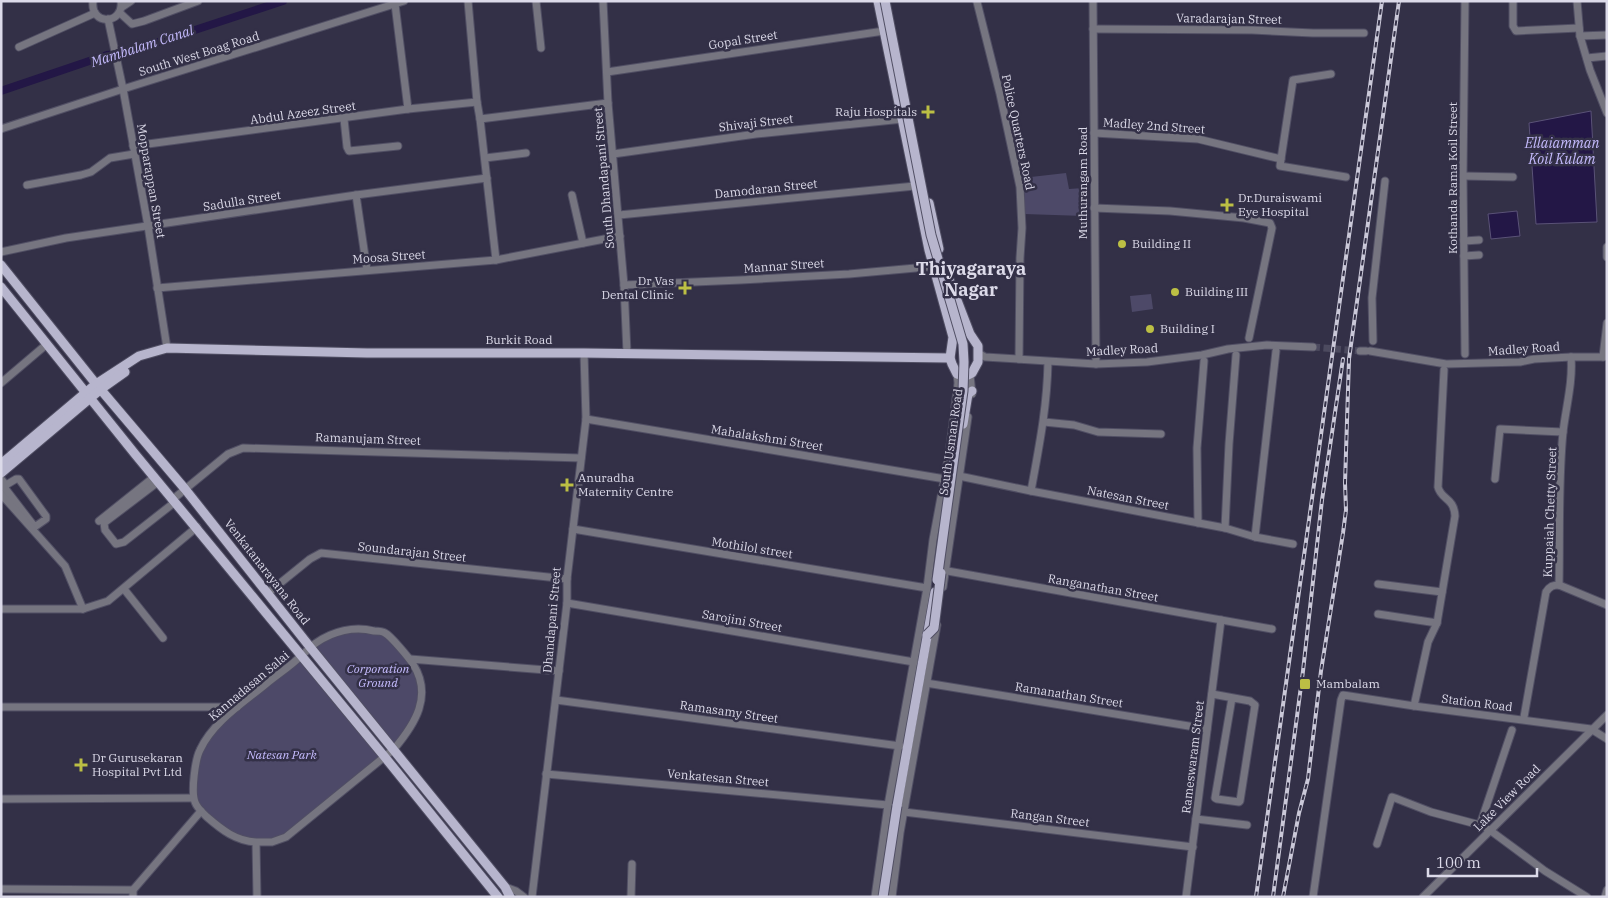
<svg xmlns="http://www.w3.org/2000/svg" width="1608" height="898" font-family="'IBM Plex Serif',serif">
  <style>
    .green { fill: #4d4968 }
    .water { fill: #231746; stroke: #5a5277 }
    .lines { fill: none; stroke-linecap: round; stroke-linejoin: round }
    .canal { stroke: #231746; stroke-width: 8 }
    .minor-tunnel { stroke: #4c4a5f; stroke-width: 7; stroke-dasharray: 7 3.5; stroke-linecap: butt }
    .minor-casing { stroke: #514f64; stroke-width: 9 }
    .major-casing { stroke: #514f64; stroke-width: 11 }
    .minor { stroke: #767580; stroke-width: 7 }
    .major { stroke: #b7b5cd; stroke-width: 9 }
    .rail-casing { stroke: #cac8d8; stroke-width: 4 }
    .rail { stroke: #333047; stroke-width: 2; stroke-dasharray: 5.5; stroke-linecap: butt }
    .major-bridge-casing { stroke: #514f64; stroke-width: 11; stroke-linecap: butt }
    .major-bridge { stroke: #b7b5cd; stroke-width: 9 }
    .poi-dot { fill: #bcbf44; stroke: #333047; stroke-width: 2 }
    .labels { text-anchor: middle; stroke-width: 5; stroke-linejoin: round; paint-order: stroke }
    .street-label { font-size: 12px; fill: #dcdae9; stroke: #333047 }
    .poi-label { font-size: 12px; fill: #dcdae9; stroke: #333047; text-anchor: start }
    .park-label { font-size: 12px; font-style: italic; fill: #c6bcfe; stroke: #333047 }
    .water-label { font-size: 14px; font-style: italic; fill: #c4bafc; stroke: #333047 }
    .district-label { font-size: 18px; font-weight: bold; fill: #dcdae9; stroke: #333047 }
  </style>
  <rect width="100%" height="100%" fill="#333047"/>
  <g class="green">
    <polygon points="1066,173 1069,189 1083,188 1084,216 1024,214 1025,195 1022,178"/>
    <polygon points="1151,294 1153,309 1132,312 1130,296"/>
    <path d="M362 630 385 635 417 673 419 694 417 711 393 746 313 651C326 636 343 633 362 630Z"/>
    <polygon points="301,659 381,757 285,836 256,841 220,831 196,807 194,769 205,739 241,705"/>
  </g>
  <g class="water">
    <polygon points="1591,111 1597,222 1536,224 1529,123"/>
    <polygon points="1517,211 1520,236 1491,239 1488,214"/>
  </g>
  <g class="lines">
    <polyline class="canal" points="1,91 107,55 125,53 283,1"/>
    <polyline class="minor-tunnel" points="1313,347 1360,351"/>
    <defs>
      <g id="minor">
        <path d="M93 1C90 26 124 25 121 1"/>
        <polyline points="468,1 477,102 480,119 496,260"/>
        <polyline points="536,1 541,48"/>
        <polyline points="603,1 608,103 624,285 627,353"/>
        <polyline points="1093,1 1096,364"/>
        <polyline points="1513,1 1513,26 1516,31 1579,28"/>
        <polyline points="1577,1 1580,36 1590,70 1607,113"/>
        <polyline points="977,2 1000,94 1020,187 1022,228 1020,258 1019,359"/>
        <polyline points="395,4 408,109"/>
        <polyline points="122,7 131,1"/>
        <polyline points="120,13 132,24 144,21 198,1"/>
        <polyline points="108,19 123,89 148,226 167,348"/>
        <polyline points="1093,29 1252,30 1313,33 1364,33"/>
        <polyline points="1580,36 1607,35"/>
        <polyline points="19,47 95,13"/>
        <polyline points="1587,58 1607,56"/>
        <polyline points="607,72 884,31"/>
        <polyline points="344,119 347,147 349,151 398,146"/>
        <polyline points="480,119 608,103"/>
        <polyline points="1,129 123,89 404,1"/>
        <polyline points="1094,133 1198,139 1281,159 1293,80 1331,74"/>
        <polyline points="133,146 408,109 477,102"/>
        <polyline points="613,154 756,134 903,119"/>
        <polyline points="485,158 526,153"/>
        <polyline points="1281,159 1280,166 1346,177"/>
        <polyline points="1463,176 1513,177"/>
        <polyline points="27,185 81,175 91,172 110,158 134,154"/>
        <polyline points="356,195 367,270"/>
        <polyline points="572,195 583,243"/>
        <polyline points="1094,208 1170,211 1244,218 1270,223 1272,228 1249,338"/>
        <polyline points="619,215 915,186"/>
        <polyline points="1464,241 1479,240"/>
        <polyline points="1607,247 1607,257"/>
        <polyline points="1,252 66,238 356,195 487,178"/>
        <polyline points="1464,256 1479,255"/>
        <polyline points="624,285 741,280 849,274 938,266"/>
        <polyline points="157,288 496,260 620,236"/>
        <polyline points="1373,341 1372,298 1385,181"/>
        <polyline points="1360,351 1366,351"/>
        <polyline points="1370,351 1446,364 1520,362 1534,359 1571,357 1603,357"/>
        <polyline points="978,353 985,357 1096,364 1147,362 1202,355 1228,349 1267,345 1313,347"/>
        <polyline points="1465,354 1463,176 1465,1"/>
        <polyline points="1603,357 1607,323"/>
        <polyline points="970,375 972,394"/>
        <polyline points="1,383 47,344"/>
        <polyline points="586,419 945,479"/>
        <polyline points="1044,422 1074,425 1098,432 1161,434"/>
        <polyline points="959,476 1031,491 1225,528 1255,537 1293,544"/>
        <polyline points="1,479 6,485 4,487 34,526 36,526 46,519 46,516 19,479 16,479 6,485"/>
        <polyline points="1495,479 1500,429 1563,432"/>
        <polyline points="158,482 104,523 105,530 116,544 124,542 175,502"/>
        <path d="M1031 491C1039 447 1047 408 1048 362"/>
        <polyline points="1,494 65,566 83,609"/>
        <polyline points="172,500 228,454 243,448 581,458"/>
        <polyline points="99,521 154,477"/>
        <polyline points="1198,523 1197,448 1204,361"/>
        <polyline points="1225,528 1229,444 1236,355"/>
        <polyline points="573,529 927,588"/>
        <polyline points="1255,537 1276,351"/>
        <polyline points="942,570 1272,629"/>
        <polyline points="1378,584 1442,592"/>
        <polyline points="1559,585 1607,605"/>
        <polyline points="943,587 968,417"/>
        <polyline points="124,589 163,638"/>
        <polyline points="268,593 310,559 321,553 567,579"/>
        <polyline points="567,603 914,662"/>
        <polyline points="1,609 83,609 108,601 197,527"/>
        <polyline points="1378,614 1437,623"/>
        <polyline points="410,659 559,671"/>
        <polyline points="926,683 1207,729"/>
        <polyline points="1212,694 1250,701 1255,705 1240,801 1239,802 1217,799 1215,798 1232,698"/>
        <polyline points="556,700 900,746"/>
        <path d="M1414 706 1428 642 1437 623 1455 516C1454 497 1441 500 1438 487L1444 370"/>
        <polyline points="1,707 237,707"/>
        <path d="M1524 717 1546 592C1550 586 1553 585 1559 585 1560 535 1558 483 1563 432 1566 407 1573 382 1571 357"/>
        <polyline points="546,774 888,805"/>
        <polyline points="1,799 193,798"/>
        <polyline points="904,812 1193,847"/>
        <polyline points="1196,819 1247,825"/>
        <polyline points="1480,825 1512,730"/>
        <path d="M256 842C236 841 222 830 207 817 202 812 197 808 195 802 191 792 195 760 200 750 213 722 243 703 266 684 278 674 291 666 302 655 307 651 311 646 316 643 333 631 354 626 374 631 377 631 382 631 385 633 391 636 409 658 413 664 433 696 415 724 394 749L286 837 272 842H256L257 897"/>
        <polyline points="1377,844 1391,800 1392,797 1395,798 1431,812 1480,825 1491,831 1545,871 1587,897"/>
        <polyline points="505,887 516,891 524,897"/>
        <polyline points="1,889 133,890"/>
        <polyline points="133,897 133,890 201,811"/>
        <polyline points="532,897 567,603 567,579 586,419 584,353"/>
        <polyline points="631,897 632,864"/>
        <polyline points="875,897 888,805 927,588 933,540 949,454 958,383 957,374"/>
        <polyline points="892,897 900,833 937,625"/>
        <polyline points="1186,897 1221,620"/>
        <polyline points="1313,897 1341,700 1343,695 1414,706 1591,729 1607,739"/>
        <polyline points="1423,897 1607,715"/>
        <polyline points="1605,897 1607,890"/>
      </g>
      <g id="major">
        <polyline points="878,1 929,250 953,337 950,358 952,364 957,374 966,376 972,373 978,362 978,346 970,334 945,269"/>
        <polyline points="929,203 939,249"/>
        <polyline points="1,265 96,384 185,489 310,647 505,887 510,897"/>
        <polyline points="1,287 135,454 384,756 498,897"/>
        <polyline points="963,424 968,394 972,391"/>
        <polyline points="1,464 96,384 139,356 167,348 367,353 584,353 950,358"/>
        <polyline points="1,473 101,389 125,372"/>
        <polyline points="897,806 935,592"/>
      </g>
    </defs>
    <use href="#minor" class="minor-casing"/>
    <use href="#major" class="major-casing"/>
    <use href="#minor" class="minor"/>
    <use href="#major" class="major"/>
    <defs>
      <g id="rail">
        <polyline points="1256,897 1382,1"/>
        <polyline points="1273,897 1303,671 1322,500 1343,359"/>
        <polyline points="1283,897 1299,813 1308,779 1321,671 1343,533 1346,510 1345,483 1349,359 1399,1"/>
      </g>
    </defs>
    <use href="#rail" class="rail-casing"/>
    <use href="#rail" class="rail"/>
    <defs>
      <g id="major-bridge">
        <polyline points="885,1 931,235 963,344 964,362 963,391 937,580"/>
        <polyline points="927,635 934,628 941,573"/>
        <polyline points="883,897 897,806"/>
      </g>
    </defs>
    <use href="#major-bridge" class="major-bridge-casing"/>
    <use href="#major-bridge" class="major-bridge"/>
  </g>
  <g class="poi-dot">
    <path d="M925.5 104.5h5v5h5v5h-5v5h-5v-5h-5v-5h5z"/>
    <path d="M1224.5 197.5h5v5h5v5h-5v5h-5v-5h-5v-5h5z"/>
    <circle cx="1122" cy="244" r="5"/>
    <path d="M682.5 280.5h5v5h5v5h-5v5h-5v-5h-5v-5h5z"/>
    <circle cx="1175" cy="292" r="5"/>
    <circle cx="1150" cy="329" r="5"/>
    <path d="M564.5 477.5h5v5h5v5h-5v5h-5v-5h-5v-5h5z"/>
    <rect x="1299" y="678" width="12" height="12" rx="2.5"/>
    <path d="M78.5 757.5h5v5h5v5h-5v5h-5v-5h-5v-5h5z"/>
  </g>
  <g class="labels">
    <g class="street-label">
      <text transform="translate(1229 19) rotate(1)" y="4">Varadarajan Street</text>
      <text transform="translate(743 40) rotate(-9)" y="4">Gopal Street</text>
      <text transform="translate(199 54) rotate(-17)" y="4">South West Boag Road</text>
      <text transform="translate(303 113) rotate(-8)" y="4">Abdul Azeez Street</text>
      <text transform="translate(756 123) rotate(-7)" y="4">Shivaji Street</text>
      <text transform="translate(1154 126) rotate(4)" y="4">Madley 2nd Street</text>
      <text transform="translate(1018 132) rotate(78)" y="4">Police Quarters Road</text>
      <text transform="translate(604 178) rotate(-95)" y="4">South Dhandapani Street</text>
      <text transform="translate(1453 178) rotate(-90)" y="4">Kothanda Rama Koil Street</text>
      <text transform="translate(151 181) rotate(80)" y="4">Mopparappan Street</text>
      <text transform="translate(1083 183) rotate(-90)" y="4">Muthurangam Road</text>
      <text transform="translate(766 189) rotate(-6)" y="4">Damodaran Street</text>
      <text transform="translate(242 201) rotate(-9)" y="4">Sadulla Street</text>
      <text transform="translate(389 257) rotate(-4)" y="4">Moosa Street</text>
      <text transform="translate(784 266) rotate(-4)" y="4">Mannar Street</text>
      <text x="519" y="344">Burkit Road</text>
      <text transform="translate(1524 349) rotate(-4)" y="4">Madley Road</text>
      <text transform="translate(1122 350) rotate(-3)" y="4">Madley Road</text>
      <text transform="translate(767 438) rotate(9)" y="4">Mahalakshmi Street</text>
      <text transform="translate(368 439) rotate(2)" y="4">Ramanujam Street</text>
      <text transform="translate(951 442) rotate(-82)" y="4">South Usman Road</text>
      <text transform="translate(1128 498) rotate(11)" y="4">Natesan Street</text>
      <text transform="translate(1550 512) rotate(-88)" y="4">Kuppaiah Chetty Street</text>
      <text transform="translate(752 548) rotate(9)" y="4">Mothilol street</text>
      <text transform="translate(412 552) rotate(6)" y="4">Soundarajan Street</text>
      <text transform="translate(267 572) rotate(52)" y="4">Venkatanarayana Road</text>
      <text transform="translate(1103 588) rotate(10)" y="4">Ranganathan Street</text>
      <text transform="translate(552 620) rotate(-85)" y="4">Dhandapani Street</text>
      <text transform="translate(742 621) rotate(10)" y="4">Sarojini Street</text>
      <text transform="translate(249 686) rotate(-40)" y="4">Kannadasan Salai</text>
      <text transform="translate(1069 695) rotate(9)" y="4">Ramanathan Street</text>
      <text transform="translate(1477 703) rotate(7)" y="4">Station Road</text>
      <text transform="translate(729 712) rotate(8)" y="4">Ramasamy Street</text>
      <text transform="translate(1193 757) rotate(-83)" y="4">Rameswaram Street</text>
      <text transform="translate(718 778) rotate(5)" y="4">Venkatesan Street</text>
      <text transform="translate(1507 798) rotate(-45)" y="4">Lake View Road</text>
      <text transform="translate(1050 818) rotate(7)" y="4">Rangan Street</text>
    </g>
    <g class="poi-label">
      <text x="917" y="116" text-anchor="end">Raju Hospitals</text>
      <text x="1238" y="202">Dr.Duraiswami<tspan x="1238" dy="14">Eye Hospital</tspan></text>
      <text x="1132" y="248">Building II</text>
      <text x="674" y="285" text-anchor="end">Dr Vas<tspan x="674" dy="14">Dental Clinic</tspan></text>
      <text x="1185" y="296">Building III</text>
      <text x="1160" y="333">Building I</text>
      <text x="578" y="482">Anuradha<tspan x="578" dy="14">Maternity Centre</tspan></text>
      <text x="1316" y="688">Mambalam</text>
      <text x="92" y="762">Dr Gurusekaran<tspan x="92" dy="14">Hospital Pvt Ltd</tspan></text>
    </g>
    <g class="park-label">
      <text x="378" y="673">Corporation<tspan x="378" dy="14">Ground</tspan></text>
      <text x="282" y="759">Natesan Park</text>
    </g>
    <g class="water-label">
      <text transform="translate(142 46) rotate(-18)" y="5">Mambalam Canal</text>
      <text x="1562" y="148">Ellaiamman<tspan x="1562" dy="16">Koil Kulam</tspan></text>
    </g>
    <g class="district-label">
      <text x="971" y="275">Thiyagaraya<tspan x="971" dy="21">Nagar</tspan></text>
    </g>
  </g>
  <rect width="1608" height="898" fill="none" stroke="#dcdae9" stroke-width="5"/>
  <path d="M1428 868v8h109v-8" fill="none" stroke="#dcdae9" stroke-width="2.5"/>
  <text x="1436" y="868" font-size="15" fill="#dcdae9" stroke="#333047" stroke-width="4" paint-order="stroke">100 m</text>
</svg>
